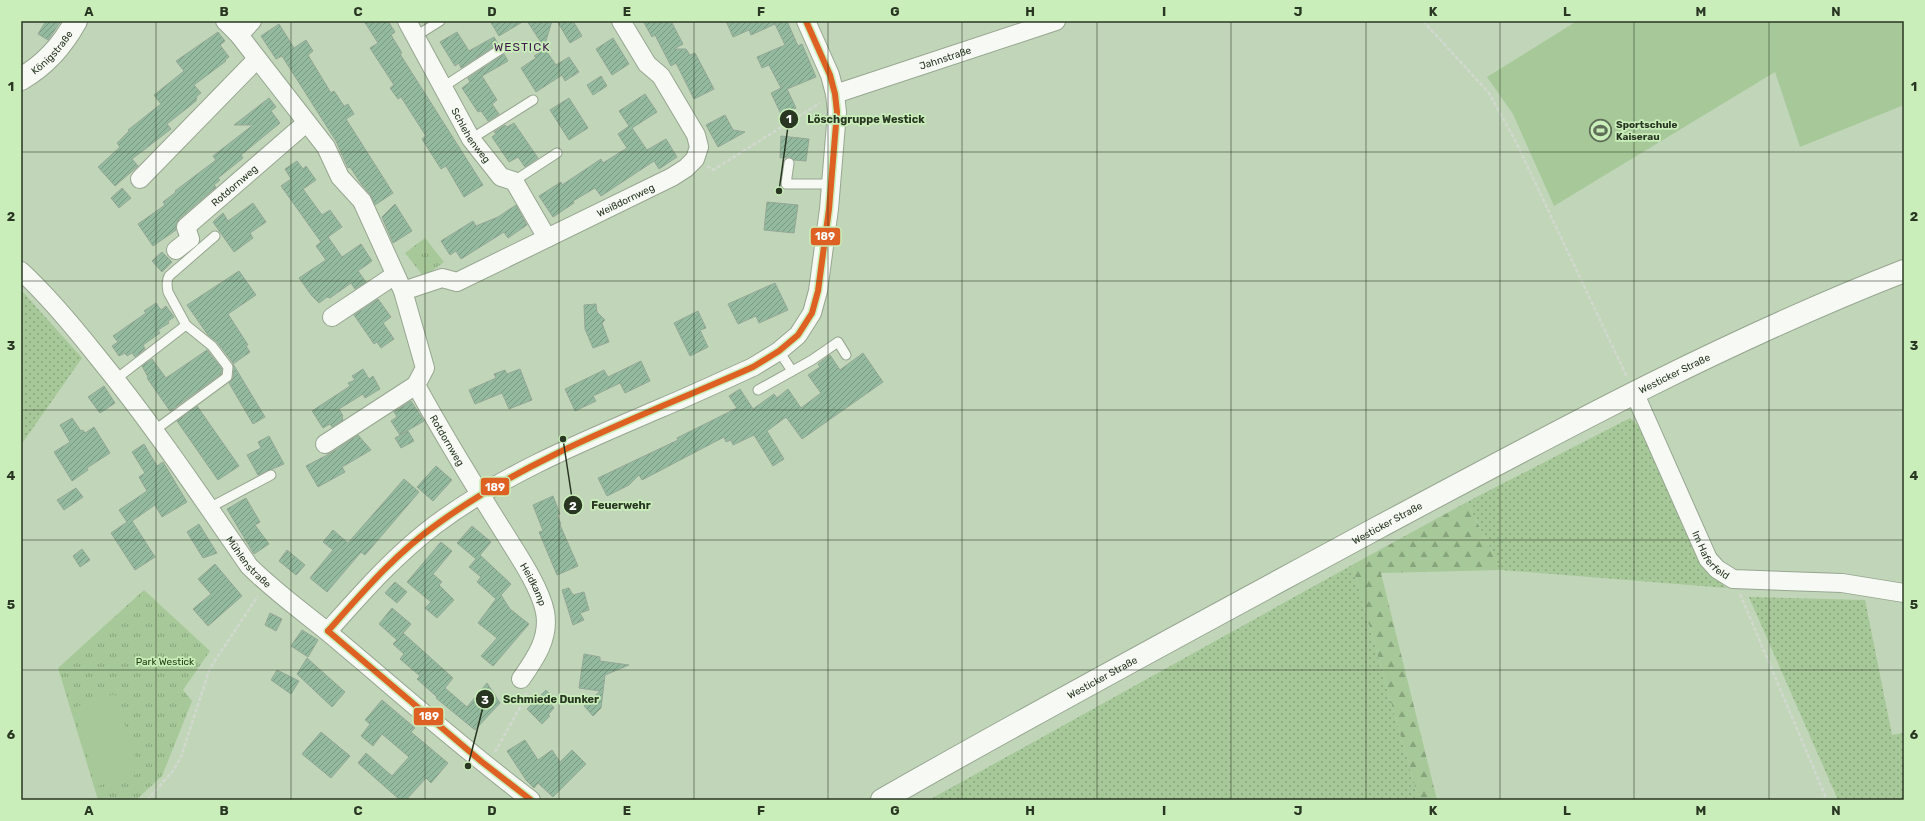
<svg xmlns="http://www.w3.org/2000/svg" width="1925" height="821" font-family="Rubik,sans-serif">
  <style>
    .grass { fill: url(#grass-dots) }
    .forest { fill: url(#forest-firs) }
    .park { fill: url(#park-tufts) }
    .pitch { fill: #a7c999 }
    .building { fill: url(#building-hatch); stroke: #95a896 }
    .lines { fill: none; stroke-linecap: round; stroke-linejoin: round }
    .service-casing { stroke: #97a690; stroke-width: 11 }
    .minor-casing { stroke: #97a690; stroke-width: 20 }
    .tertiary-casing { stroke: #97a690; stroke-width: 24 }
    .path { stroke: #d1d8ce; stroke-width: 2.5; stroke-dasharray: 4 2; stroke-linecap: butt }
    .service { stroke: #f6f9f4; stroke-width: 9 }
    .minor { stroke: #f6f9f4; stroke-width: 18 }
    .tertiary { stroke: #f6f9f4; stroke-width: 22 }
    .bus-1-casing { stroke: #c9eeba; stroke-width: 9 }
    .bus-1 { stroke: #de6022; stroke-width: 6 }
    .grid { fill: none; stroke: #283622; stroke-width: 1; stroke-opacity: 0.55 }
    .labels { text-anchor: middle; stroke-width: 3.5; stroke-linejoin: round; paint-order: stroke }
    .street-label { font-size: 10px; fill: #283622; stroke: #c9eeba }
    .poi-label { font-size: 10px; font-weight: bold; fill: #283622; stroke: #c9eeba; text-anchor: start }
    .park-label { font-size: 10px; fill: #213f12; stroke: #c9eeba }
    .quarter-label { font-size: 12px; letter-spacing: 1px; fill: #40184d; stroke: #c9eeba }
    .leader { fill: none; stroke: #283622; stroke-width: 1.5 }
    .callout-dot { fill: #283622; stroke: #c9eeba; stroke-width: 1.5 }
    .mark-label { font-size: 12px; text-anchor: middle; font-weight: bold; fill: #fff }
    .callout-label { font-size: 11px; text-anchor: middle; font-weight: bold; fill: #283622; stroke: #c9eeba; stroke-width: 3.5; stroke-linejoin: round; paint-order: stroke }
    .line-badge { stroke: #c9eeba; stroke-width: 1.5 }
    .badge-label { font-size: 11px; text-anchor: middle; font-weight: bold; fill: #fff }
    .neatline { fill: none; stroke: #283622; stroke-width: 1.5 }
    .grid-label { font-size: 13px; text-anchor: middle; font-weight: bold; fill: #283622 }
  </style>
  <defs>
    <pattern id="grass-dots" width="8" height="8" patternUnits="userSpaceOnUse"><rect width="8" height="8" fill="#a7c999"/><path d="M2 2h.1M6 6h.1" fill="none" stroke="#88a47c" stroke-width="1.8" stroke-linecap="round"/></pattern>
    <pattern id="forest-firs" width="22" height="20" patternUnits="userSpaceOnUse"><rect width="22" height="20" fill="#a7c999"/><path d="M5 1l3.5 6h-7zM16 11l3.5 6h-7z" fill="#88a47c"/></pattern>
    <pattern id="park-tufts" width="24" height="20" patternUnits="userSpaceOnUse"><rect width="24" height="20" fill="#a7c999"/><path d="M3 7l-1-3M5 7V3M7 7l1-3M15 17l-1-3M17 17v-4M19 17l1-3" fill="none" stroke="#88a47c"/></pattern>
    <pattern id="building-hatch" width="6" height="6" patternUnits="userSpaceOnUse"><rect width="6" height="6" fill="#93ba9e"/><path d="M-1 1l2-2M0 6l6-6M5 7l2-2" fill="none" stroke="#789880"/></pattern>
  </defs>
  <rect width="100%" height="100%" fill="#c1d5b9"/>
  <g class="grass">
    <polygon points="21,290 82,358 21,445"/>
    <polygon points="1630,418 1640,427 1709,574 1727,588 1501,570 1467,502"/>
    <polygon points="1352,565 1419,800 929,800"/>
    <polygon points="1749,597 1865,600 1892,735 1904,733 1904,800 1838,800"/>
  </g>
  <polygon class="forest" points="1467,502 1501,570 1381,573 1437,800 1419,800 1352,565"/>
  <g class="park">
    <polygon points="425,238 444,262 424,277 405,253"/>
    <polygon points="144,590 210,651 183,690 192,701 162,776 136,800 98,800 58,668"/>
  </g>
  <g class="pitch">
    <polygon points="1577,21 1904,21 1904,105 1800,147 1775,72 1554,206 1513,114 1487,77"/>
    <polygon points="115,694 140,773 98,786 73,708"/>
  </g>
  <g class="building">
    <polygon points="46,21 61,21 48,40 38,34"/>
    <polygon points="364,21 388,21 395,32 391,35 402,53 400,54 483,185 464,197 446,166 441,169 422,139 426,136 401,97 398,99 390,88 394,85 370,48 378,43"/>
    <polygon points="490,21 524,21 499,36"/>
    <polygon points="527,21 552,21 544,47"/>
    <polygon points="557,21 573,21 582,36 570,43"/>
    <polygon points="643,21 671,21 683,44 674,49 686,49 690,55 695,53 714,89 694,99 676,63 671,66 655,35 652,37"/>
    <polygon points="726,21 787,21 798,46 802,44 816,77 787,89 796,108 781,114 771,93 781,88 769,65 762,68 757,57 785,45 775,24 751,35 749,30 733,37"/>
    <polygon points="279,24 294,48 306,40 313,51 308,55 331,93 334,91 344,106 348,104 354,114 346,119 393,193 375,205 370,194 362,185 350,167 348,168 336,141 282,56 276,59 261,36"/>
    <polygon points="218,32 225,41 220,45 229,57 225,60 226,61 194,85 201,93 197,96 196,101 167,124 171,129 132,159 138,166 115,186 98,167 120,147 117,143 129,131 128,130 161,104 154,95 184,71 176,61"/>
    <polygon points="457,32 469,51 494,37 498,44 461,68 459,63 455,66 440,42"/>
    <polygon points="613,38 629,64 612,75 596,49"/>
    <polygon points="545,49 556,65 569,57 579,72 565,81 562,75 536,92 521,68 536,58 534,56"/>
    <polygon points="504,54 508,61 482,76 497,100 492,104 499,114 488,121 481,111 478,112 462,88 470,82 468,78"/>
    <polygon points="601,76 607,86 593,95 587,85"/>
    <polygon points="645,94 657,112 632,128 647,150 666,139 677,157 659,169 654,161 601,196 595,188 573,201 574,203 553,217 539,196 561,182 562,185 601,159 603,163 627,148 618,134 629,126 619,111"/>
    <polygon points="269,98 276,107 271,111 280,123 241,155 243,158 218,178 220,180 214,185 216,187 179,219 176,224 176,230 153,246 138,224 165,205 163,202 176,192 175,191 216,160 213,156 253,125 234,125"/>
    <polygon points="569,98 588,128 569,140 550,110"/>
    <polygon points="725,115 733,130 745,132 718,147 706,125"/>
    <polygon points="514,123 538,158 525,167 518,157 509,162 492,137 496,134 494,132 505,125 507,127"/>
    <polygon points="781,136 809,139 806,161 794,160 789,157 780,158"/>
    <polygon points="297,161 303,169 306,166 316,180 303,189 322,215 330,210 342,227 328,237 342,257 361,244 372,261 358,271 366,282 355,289 351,283 330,298 327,297 319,303 312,296 299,278 326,260 316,246 321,242 281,186 291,179 285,169"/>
    <polygon points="122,188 131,198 119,208 111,198"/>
    <polygon points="767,202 798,205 794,233 764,230"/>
    <polygon points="253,203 266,222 250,233 253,238 234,252 213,222 223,213 228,221"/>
    <polygon points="395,204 412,231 393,243 382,217"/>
    <polygon points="516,205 527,225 508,238 504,232 461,259 456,251 450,255 441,241 473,221 476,226 498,217"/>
    <polygon points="162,252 172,262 162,272 152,261"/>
    <polygon points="239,271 256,295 228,314 248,345 246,346 250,352 233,364 265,417 253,424 229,383 233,378 233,363 217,342 208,335 187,305"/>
    <polygon points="775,283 788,310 759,323 756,316 738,324 728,304"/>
    <polygon points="378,299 391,317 383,323 394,339 381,348 377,342 374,344 354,315"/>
    <polygon points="156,303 161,310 166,306 174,317 168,321 169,323 158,330 160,333 143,345 145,349 135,357 132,353 127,356 125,353 119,356 112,346 118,342 113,336 146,313 144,311"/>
    <polygon points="596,304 597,312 605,320 602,323 609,342 593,348 585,329 584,305"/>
    <polygon points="698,311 706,328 700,330 708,347 690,356 674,323"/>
    <polygon points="207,350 222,369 221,374 170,411 147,378 148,377 142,366 152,359 166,378"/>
    <polygon points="863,353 883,382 802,439 786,417 767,431 784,459 773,466 754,435 733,445 731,440 726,442 724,437 642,480 639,475 629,485 607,496 598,478 678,440 677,438 737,408 729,396 740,389 753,409 774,394 777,398 788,389 801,408 821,393 808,375 820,367 818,364 830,355 840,370"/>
    <polygon points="641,361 650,381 625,393 620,383 593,396 596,401 575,411 565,389 604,370 608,377"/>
    <polygon points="363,369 369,379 373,376 380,389 365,398 363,394 339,409 343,416 342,417 343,420 332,427 330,424 323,428 312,411 350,386 348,383 355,380 352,376"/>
    <polygon points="520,369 532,400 509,409 502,393 475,404 469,390 496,378 494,374 505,370 507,374"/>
    <polygon points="104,386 115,403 100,413 88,397"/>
    <polygon points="411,401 424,421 400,435 391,421 397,417 394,412"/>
    <polygon points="197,406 239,466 218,480 177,421"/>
    <polygon points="72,418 81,431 83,430 85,433 94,427 110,453 87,468 88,470 72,481 54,452 70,442 60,425"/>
    <polygon points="408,431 414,441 401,448 395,438"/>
    <polygon points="358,435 371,450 342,467 345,472 318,487 306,466 331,453"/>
    <polygon points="269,436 284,464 258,475 247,455 261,448 258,442"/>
    <polygon points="144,444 157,466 163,462 187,502 162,517 155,505 132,521 155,557 135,570 111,533 127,522 119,510 147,491 139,477 145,473 132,452"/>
    <polygon points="436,466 452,480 433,501 417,487"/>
    <polygon points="404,479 419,492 365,555 361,552 327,592 310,578 333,550 323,542 333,530 348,543"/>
    <polygon points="76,488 83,497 64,510 57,500"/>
    <polygon points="553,496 560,514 557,515 561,524 560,525 578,566 557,575 539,532 543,531 533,505"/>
    <polygon points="246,498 260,522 255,525 269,544 254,554 227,509"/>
    <polygon points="199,524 217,553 203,558 187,532"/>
    <polygon points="472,526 491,542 480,555 511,584 501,595 510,609 529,624 493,666 481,656 497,638 478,623 496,599 477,582 481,577 469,567 476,559 457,543"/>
    <polygon points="441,542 452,551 433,574 442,582 439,585 454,600 437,618 425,608 431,602 407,582"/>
    <polygon points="82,549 90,560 80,567 73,556"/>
    <polygon points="287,550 305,565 296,575 279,561"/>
    <polygon points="215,564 242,596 208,626 193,609 211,594 198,579"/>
    <polygon points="395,582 407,592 397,603 385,593"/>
    <polygon points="569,588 573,595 584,592 589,610 580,613 584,620 573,625 562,590"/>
    <polygon points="392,608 411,624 400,637 403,633 453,678 445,688 467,707 487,683 500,703 475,730 436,698 437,697 417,679 420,676 400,659 404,654 393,644 397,640 379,624"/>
    <polygon points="270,613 282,619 276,631 265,625"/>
    <polygon points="302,630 318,640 308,657 291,646"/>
    <polygon points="584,654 600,657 600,661 629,665 605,675 601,708 593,716 584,706 600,691 579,688"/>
    <polygon points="307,658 345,692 332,707 297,674"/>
    <polygon points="277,670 299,681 291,694 271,680"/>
    <polygon points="546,690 554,699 550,703 554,708 548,715 550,716 542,724 527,709"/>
    <polygon points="382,700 415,728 411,732 448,763 431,783 426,778 406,800 400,800 358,763 366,753 392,776 409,757 382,734 373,746 361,736 370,724 365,720"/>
    <polygon points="321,732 350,756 331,778 302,754"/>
    <polygon points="525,740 538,760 552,750 560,762 572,750 586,764 553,797 538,783 534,788 526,780 507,751"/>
  </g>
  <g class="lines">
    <defs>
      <g id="service">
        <polyline points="416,36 440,21"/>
        <polyline points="443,87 501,49"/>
        <polyline points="471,139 533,100"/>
        <polyline points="789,163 786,184 831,184"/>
        <polyline points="514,181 557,153"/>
        <polyline points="779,351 792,371"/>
        <polyline points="116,379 186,325"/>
        <polyline points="758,390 812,360 838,342 846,355"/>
        <path d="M155 430 227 377 228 367 212 346 186 325 168 292C167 287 166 281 169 276L215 236"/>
        <polyline points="209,508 271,475"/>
      </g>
      <g id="minor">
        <path id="s1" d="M225 21 239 35 326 147 340 177 362 201 403 291 425 368 416 385C442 433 471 480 500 526 514 549 540 586 545 612 550 638 535 659 521 679"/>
        <path id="s2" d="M407 21 471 139 501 177 514 181 547 238"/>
        <polyline points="239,35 252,21"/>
        <path id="s3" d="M835 94 1056 21"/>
        <polyline points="140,179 257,59"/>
        <path id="s4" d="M176 250 190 239 186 227 306 123"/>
        <path id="s5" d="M21 271C48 296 73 326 96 355 151 422 200 495 249 566 278 595 312 618 342 644 405 697 466 751 531 800"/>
        <path id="s6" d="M403 291 442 278 457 282 672 177 686 168 695 159 699 147 696 135 661 76 647 64 621 21"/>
        <polyline points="332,317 395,275"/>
        <path id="s7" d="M1634 392 1708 559 1717 569 1733 579 1842 583 1904 593"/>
        <polyline points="325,444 416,385"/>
        <path d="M328 631C362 593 394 556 435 525 503 474 584 441 661 408 692 395 722 381 753 367L779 351 798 335 812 313 818 291 829 209 837 112 835 94 830 75 806 21"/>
      </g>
      <g id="tertiary">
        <path id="s8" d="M21 79C46 64 62 46 76 21"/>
        <path id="s9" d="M882 800C1046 706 1213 617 1379 527 1551 435 1722 342 1904 271"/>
      </g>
    </defs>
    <use href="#service" class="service-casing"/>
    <use href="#minor" class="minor-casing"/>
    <use href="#tertiary" class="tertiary-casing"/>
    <g class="path">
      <polyline points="1423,21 1489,93 1515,140 1627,377"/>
      <polyline points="707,166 713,170 820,103"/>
      <polyline points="1740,594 1827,800"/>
      <polyline points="495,752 527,695 526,693"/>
      <polyline points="147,800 173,771 181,757 210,668 258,596"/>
    </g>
    <use href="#service" class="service"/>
    <use href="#minor" class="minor"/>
    <use href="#tertiary" class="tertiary"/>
    <defs>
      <g id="bus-1">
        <path d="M328 631C362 593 395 554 436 525 531 455 646 415 753 367L779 351 798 335 812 313 818 291 829 209 837 112 835 94 830 75 806 21"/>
        <polyline points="328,631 482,762 531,800"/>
      </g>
    </defs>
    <use href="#bus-1" class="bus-1-casing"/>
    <use href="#bus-1" class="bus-1"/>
  </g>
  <path class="grid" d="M156 21V800M291 21V800M425 21V800M559 21V800M694 21V800M828 21V800M962 21V800M1097 21V800M1231 21V800M1366 21V800M1500 21V800M1634 21V800M1769 21V800M21 152H1904M21 281H1904M21 410H1904M21 540H1904M21 670H1904"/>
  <defs>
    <symbol id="stadium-ring" viewBox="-11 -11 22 22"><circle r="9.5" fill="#c9eeba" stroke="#5e6e57" stroke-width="1.5"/><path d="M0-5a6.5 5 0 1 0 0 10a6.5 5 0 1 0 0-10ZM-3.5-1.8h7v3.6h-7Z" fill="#5e6e57"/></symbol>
  </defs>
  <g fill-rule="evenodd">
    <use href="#stadium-ring" x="1588" y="118" width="25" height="25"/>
  </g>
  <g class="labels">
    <g class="street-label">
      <text dy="4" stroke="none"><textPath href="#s8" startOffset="41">Königstraße</textPath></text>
      <text dy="4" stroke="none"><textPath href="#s3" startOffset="116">Jahnstraße</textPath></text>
      <text dy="4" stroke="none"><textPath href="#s2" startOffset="131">Schlehenweg</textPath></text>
      <text dy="4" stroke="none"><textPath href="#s4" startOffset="94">Rotdornweg</textPath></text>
      <text dy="4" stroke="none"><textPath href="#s6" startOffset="244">Weißdornweg</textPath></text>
      <text dy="4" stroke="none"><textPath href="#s9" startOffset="900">Westicker Straße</textPath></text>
      <text dy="4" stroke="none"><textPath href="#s1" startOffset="489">Rotdornweg</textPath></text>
      <text dy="4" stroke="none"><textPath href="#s9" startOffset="576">Westicker Straße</textPath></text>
      <text dy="4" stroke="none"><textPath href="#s7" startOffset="181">Im Haferfeld</textPath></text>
      <text dy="4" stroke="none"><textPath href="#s5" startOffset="370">Mühlenstraße</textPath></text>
      <text dy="4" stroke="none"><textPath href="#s1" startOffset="657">Heidkamp</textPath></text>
      <text dy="4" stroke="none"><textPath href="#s9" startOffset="252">Westicker Straße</textPath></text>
    </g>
    <g class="poi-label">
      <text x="1616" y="128">Sportschule<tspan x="1616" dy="12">Kaiserau</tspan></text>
    </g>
    <g class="park-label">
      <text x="165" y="665">Park Westick</text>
    </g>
    <g class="quarter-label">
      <text x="522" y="51">WESTICK</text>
    </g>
  </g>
  <path class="leader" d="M779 191L789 119M563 439L573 505M468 766L485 699"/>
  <g class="callout-dot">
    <circle cx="779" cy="191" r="4"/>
    <circle cx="563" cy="439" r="4"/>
    <circle cx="468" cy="766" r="4"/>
    <circle cx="789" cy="119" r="10"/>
    <circle cx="573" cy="505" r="10"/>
    <circle cx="485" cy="699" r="10"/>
  </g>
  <g class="mark-label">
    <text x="789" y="123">1</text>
    <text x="573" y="510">2</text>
    <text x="485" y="704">3</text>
  </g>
  <g class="callout-label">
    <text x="866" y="123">Löschgruppe Westick</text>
    <text x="621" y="509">Feuerwehr</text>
    <text x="551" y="703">Schmiede Dunker</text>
  </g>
  <g class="line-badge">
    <rect x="810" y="227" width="31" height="19" rx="4" fill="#de6022"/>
    <rect x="480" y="477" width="30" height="19" rx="4" fill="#de6022"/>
    <rect x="413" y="707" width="31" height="19" rx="4" fill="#de6022"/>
  </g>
  <g class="badge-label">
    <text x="825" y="240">189</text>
    <text x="495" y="491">189</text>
    <text x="429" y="720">189</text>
  </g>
  <rect width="1925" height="821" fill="none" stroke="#c9eeba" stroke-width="44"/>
  <rect x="22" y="22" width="1881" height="777" class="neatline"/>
  <g class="grid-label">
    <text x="89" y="16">A</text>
    <text x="224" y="16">B</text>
    <text x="358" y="16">C</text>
    <text x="492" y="16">D</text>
    <text x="627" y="16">E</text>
    <text x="761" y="16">F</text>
    <text x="895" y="16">G</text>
    <text x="1030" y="16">H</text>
    <text x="1164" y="16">I</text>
    <text x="1298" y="16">J</text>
    <text x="1433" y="16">K</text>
    <text x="1567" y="16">L</text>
    <text x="1701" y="16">M</text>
    <text x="1836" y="16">N</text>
    <text x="11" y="91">1</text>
    <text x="1914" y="91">1</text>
    <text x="11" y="221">2</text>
    <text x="1914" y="221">2</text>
    <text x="11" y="350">3</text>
    <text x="1914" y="350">3</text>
    <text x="11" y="480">4</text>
    <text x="1914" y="480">4</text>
    <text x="11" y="609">5</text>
    <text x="1914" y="609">5</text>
    <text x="11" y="739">6</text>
    <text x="1914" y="739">6</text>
    <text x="89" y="815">A</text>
    <text x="224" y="815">B</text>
    <text x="358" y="815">C</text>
    <text x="492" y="815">D</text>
    <text x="627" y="815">E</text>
    <text x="761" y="815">F</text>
    <text x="895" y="815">G</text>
    <text x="1030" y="815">H</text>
    <text x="1164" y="815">I</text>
    <text x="1298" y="815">J</text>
    <text x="1433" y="815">K</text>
    <text x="1567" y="815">L</text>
    <text x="1701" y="815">M</text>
    <text x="1836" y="815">N</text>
  </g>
</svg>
